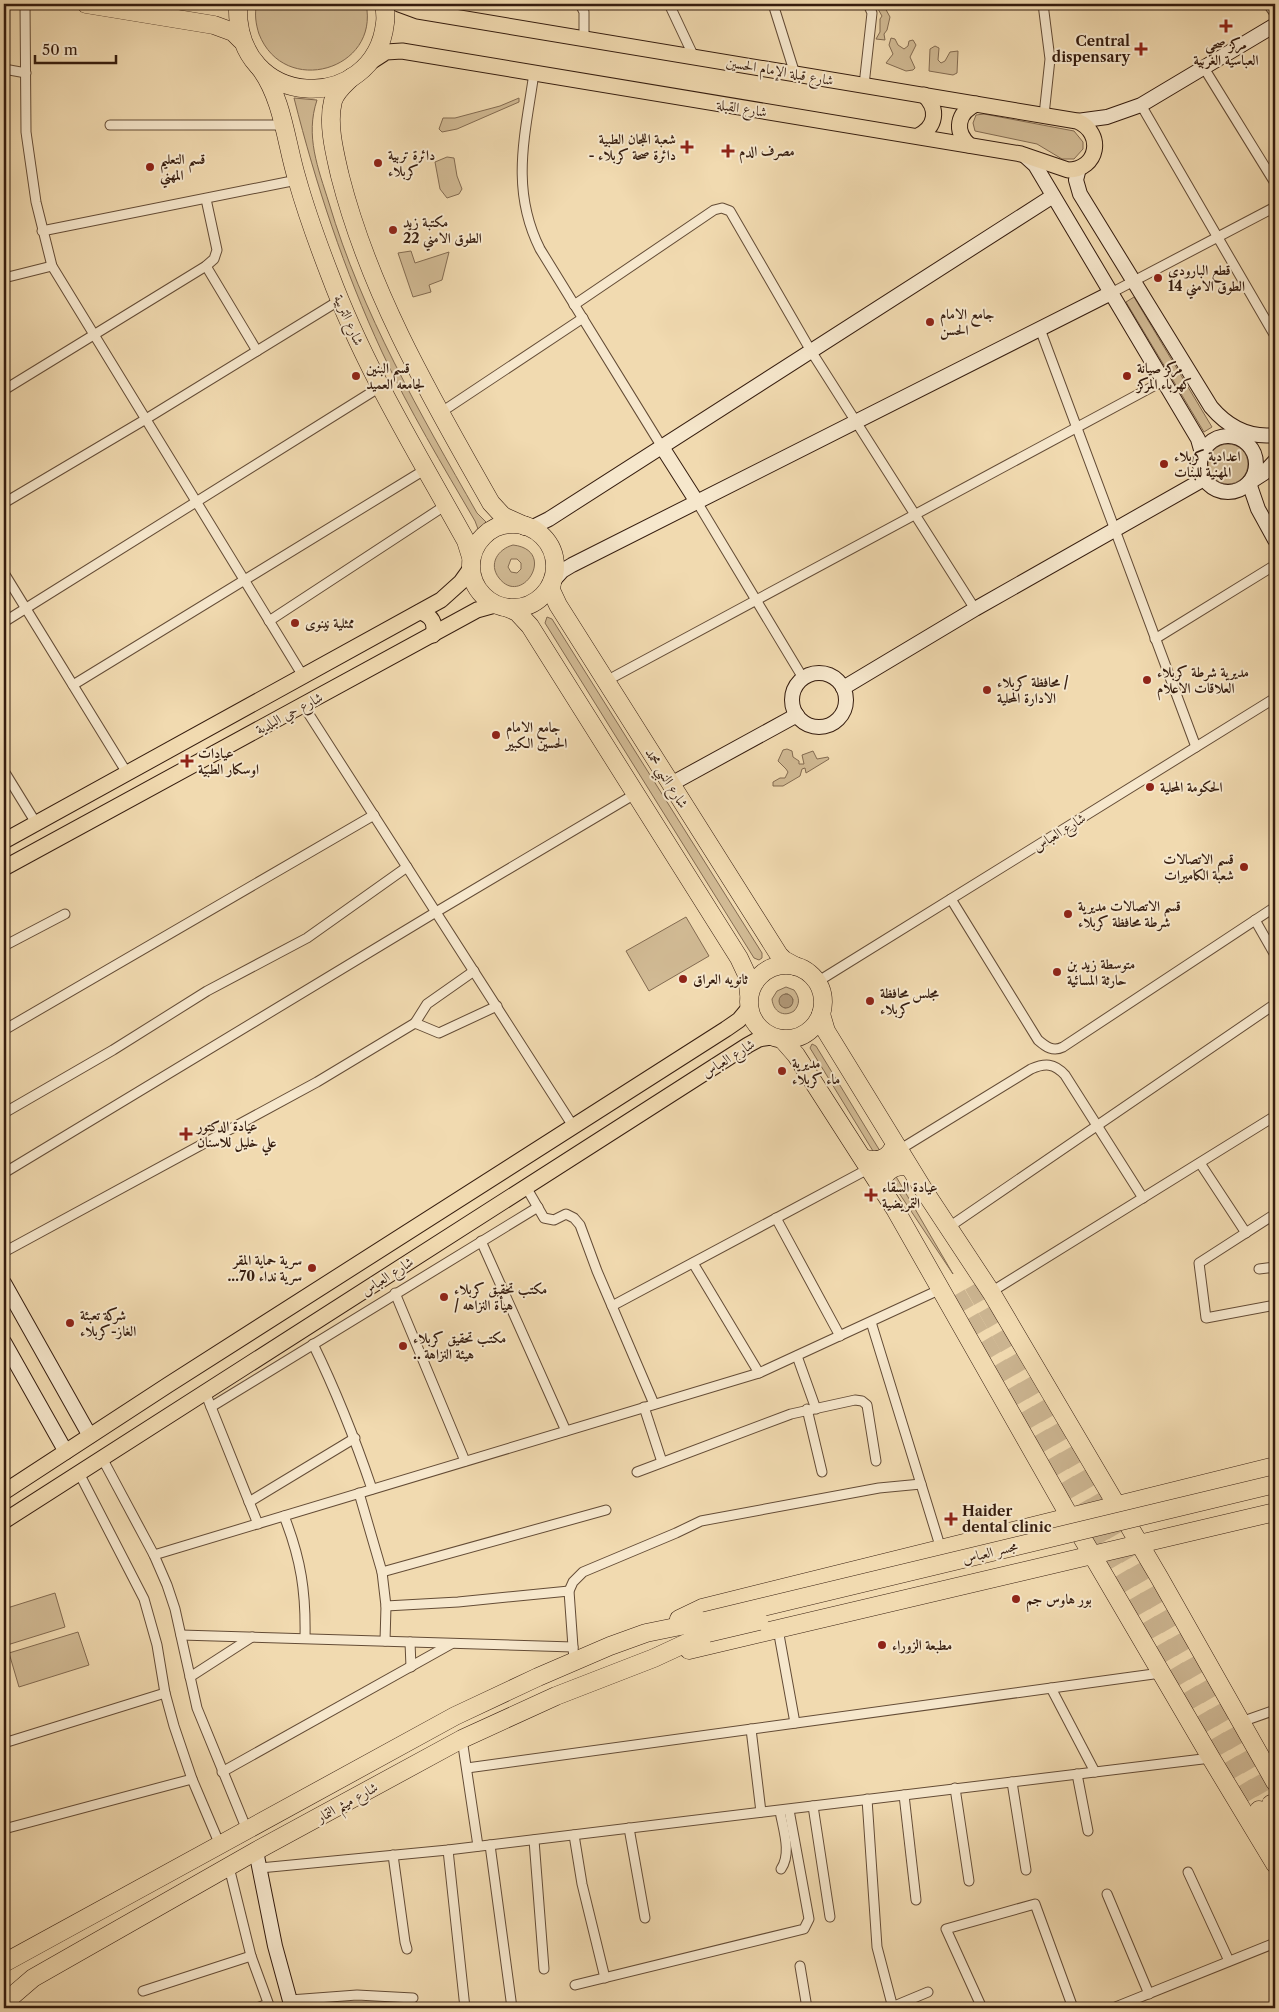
<svg xmlns="http://www.w3.org/2000/svg" width="1279" height="2012" font-family="'Libre Caslon Text',Amiri,serif">
  <style>
    .green { fill: #d1ba94; stroke: #836b51; fill-rule: evenodd }
    .water { fill: #b19979; stroke: #7f674e }
    .lines { fill: none; stroke-linecap: round; stroke-linejoin: round }
    .highway-tunnel { stroke: #cbb490; stroke-width: 18; stroke-dasharray: 18 9; stroke-linecap: butt }
    .street-casing { stroke: #644c36; stroke-width: 11 }
    .secondary-casing { stroke: #351c0e; stroke-width: 16 }
    .primary-casing { stroke: #351c0e; stroke-width: 17 }
    .highway-casing { stroke: #351c0e; stroke-width: 19 }
    .street { stroke: #f6e7cc; stroke-width: 9 }
    .secondary { stroke: #f6e7cc; stroke-width: 14 }
    .primary { stroke: #f1dab0; stroke-width: 15 }
    .highway { stroke: #f1dab0; stroke-width: 18 }
    .highway-bridge-casing { stroke: #351c0e; stroke-width: 19; stroke-linecap: butt }
    .highway-bridge { stroke: #f1dab0; stroke-width: 18 }
    .poi-dot { fill: #8f2418; stroke: #f6e7cc; stroke-width: 2 }
    .labels { text-anchor: middle; stroke-width: 4; stroke-linejoin: round; paint-order: stroke }
    .poi-label { font-size: 14px; font-weight: bold; fill: #351c0e; stroke: #f6e7cc; text-anchor: start }
    .street-label { font-size: 14px; fill: #351c0e; stroke: #f6e7cc }
  </style>
  <rect width="100%" height="100%" fill="#f1dab0"/>
  <filter id="stains"><feTurbulence type="fractalNoise" baseFrequency=".004" numOctaves="4"/><feColorMatrix values="0 0 0 0 .2 0 0 0 0 .09 0 0 0 0 .02 0 0 0 .5 -.17"/></filter>
  <radialGradient id="worn" r=".72"><stop offset=".6" stop-color="#630" stop-opacity="0"/><stop offset="1" stop-color="#630" stop-opacity=".3"/></radialGradient>
  <g class="green">
    <path d="M257 4H366C380 70 284 98 259 34 256 25 254 13 257 4Z"/>
    <polygon points="879,6 884,6 890,17 887,30 884,34 885,40 876,39 880,32 880,19 882,16 878,9"/>
    <polygon points="891,38 895,39 898,45 904,49 908,46 909,41 913,40 916,45 910,57 915,68 913,70 906,71 886,63 893,54 889,45"/>
    <polygon points="935,46 939,48 938,60 941,63 945,61 950,52 958,51 957,73 953,75 929,71 930,49"/>
    <path d="M294 98 317 100C305 136 318 168 329 203 362 314 420 413 477 513L486 522 478 529 475 521C443 466 409 410 382 352 344 270 316 185 294 98Z"/>
    <polygon points="519,98 519,102 457,129 442,132 439,129 443,118 455,118 500,106"/>
    <polygon points="984,114 1074,131 1083,142 1083,149 1074,159 1062,159 1037,144 975,131 973,123 976,115"/>
    <polygon points="447,157 454,158 457,176 462,189 459,194 447,198 440,189 435,162"/>
    <polygon points="411,251 415,263 449,252 442,280 429,285 431,292 413,297 398,253"/>
    <polygon points="1134,297 1212,427 1204,432 1126,302"/>
    <circle cx="1228" cy="464" r="20"/>
    <path d="M513 545C558 550 522 608 499 578 488 564 498 549 513 545ZM511 559H517L521 563V569L517 573 511 572 508 567Z"/>
    <polygon points="547,617 552,619 762,953 762,958 759,960 754,958 545,623"/>
    <polygon points="787,749 792,751 793,757 799,761 799,764 804,764 802,755 813,751 817,759 828,757 829,759 806,773 805,768 802,769 800,776 783,786 773,786 773,782 780,778 785,778 788,772 786,769 778,761 783,750"/>
    <polygon points="686,917 709,956 649,991 626,951"/>
    <path d="M786 987 794 990C800 998 800 1004 794 1011 783 1018 773 1011 772 999L777 991ZM785 994H788L793 999 791 1006 785 1008 780 1005Z"/>
    <polygon points="812,1044 816,1046 880,1151 876,1156 810,1048"/>
    <polygon points="894,1173 953,1274 889,1178"/>
    <polygon points="55,1593 65,1627 4,1646 4,1609"/>
    <polygon points="78,1632 89,1665 19,1687 9,1653"/>
  </g>
  <circle class="water" cx="786" cy="1001" r="7"/>
  <g class="lines">
    <g class="highway-tunnel">
      <polyline points="973,1285 1271,1804"/>
      <polyline points="957,1294 1259,1810"/>
    </g>
    <defs>
      <g id="street">
        <polyline points="25,4 26,132 36,202 52,266 303,676"/>
        <polyline points="580,4 584,12 584,39"/>
        <polyline points="669,4 694,57"/>
        <polyline points="773,4 795,74"/>
        <polyline points="1043,4 1050,59 1044,115"/>
        <polyline points="1268,4 1275,14"/>
        <polyline points="1204,68 1275,183"/>
        <polyline points="4,69 26,73"/>
        <path d="M534 73C525 136 510 189 540 249L662 447"/>
        <polyline points="864,85 872,13 868,4"/>
        <polyline points="1141,105 1275,336"/>
        <polyline points="110,125 282,125"/>
        <polyline points="42,231 297,180"/>
        <polyline points="206,266 257,351"/>
        <polyline points="4,278 52,266"/>
        <polyline points="1111,293 1275,207"/>
        <polyline points="574,305 714,210 722,208 730,211 811,351 975,609"/>
        <polyline points="1040,329 1196,747"/>
        <polyline points="4,390 206,266 214,259 217,250 206,199"/>
        <polyline points="440,413 583,318"/>
        <polyline points="697,502 803,678"/>
        <polyline points="4,503 146,419 340,300"/>
        <polyline points="4,573 127,773"/>
        <polyline points="269,621 446,505"/>
        <polyline points="4,622 380,387"/>
        <polyline points="1155,639 1275,565"/>
        <polyline points="606,681 1163,381"/>
        <polyline points="73,685 426,469"/>
        <polyline points="303,705 573,1126"/>
        <polyline points="4,771 36,823"/>
        <path d="M951 899 1038 1040C1046 1047 1053 1052 1063 1047L1275 907"/>
        <polyline points="1255,920 1275,955"/>
        <polyline points="4,946 65,914"/>
        <polyline points="817,982 1275,698"/>
        <polyline points="415,1023 427,1004 474,971"/>
        <polyline points="4,1030 374,815"/>
        <polyline points="4,1113 113,1050 207,991 307,938 407,867"/>
        <path d="M899 1150 1031 1069C1045 1063 1054 1063 1065 1075L1143 1198"/>
        <polyline points="1200,1163 1246,1233"/>
        <polyline points="4,1173 436,912 635,794"/>
        <polyline points="526,1187 544,1218 554,1220 566,1214 574,1218 580,1225 597,1271 654,1404"/>
        <polyline points="1275,1214 1199,1263 1206,1318 1275,1305"/>
        <polyline points="776,1218 840,1336"/>
        <polyline points="949,1227 1275,1004"/>
        <polyline points="481,1241 566,1431"/>
        <polyline points="4,1252 317,1082 415,1023 439,1033 497,1006"/>
        <polyline points="693,1263 759,1373"/>
        <polyline points="1259,1269 1275,1267"/>
        <polyline points="991,1292 1275,1116"/>
        <polyline points="395,1293 465,1461"/>
        <polyline points="612,1306 870,1168"/>
        <polyline points="871,1322 941,1549"/>
        <path d="M313 1344C336 1391 355 1439 372 1489"/>
        <polyline points="797,1356 816,1409"/>
        <polyline points="205,1392 258,1524"/>
        <polyline points="211,1407 538,1207"/>
        <polyline points="644,1407 662,1462"/>
        <polyline points="807,1409 822,1472"/>
        <polyline points="102,1458 154,1555 167,1585 175,1609 197,1708 247,1830"/>
        <polyline points="637,1472 791,1414 855,1400 862,1401 867,1405 876,1461"/>
        <polyline points="79,1473 144,1599 157,1645 165,1693 174,1726 192,1779 220,1845"/>
        <polyline points="359,1493 382,1572 386,1606 385,1641"/>
        <polyline points="249,1502 355,1438"/>
        <path d="M284 1516C301 1559 306 1592 305 1638"/>
        <polyline points="154,1555 759,1373 941,1289"/>
        <polyline points="382,1572 606,1510"/>
        <polyline points="386,1606 458,1602 569,1591"/>
        <polyline points="778,1629 795,1723"/>
        <polyline points="181,1635 573,1647"/>
        <polyline points="410,1642 411,1667"/>
        <polyline points="574,1661 569,1591 573,1582 583,1572 676,1533 701,1521 879,1488 921,1484"/>
        <polyline points="190,1677 252,1637"/>
        <polyline points="1051,1688 1095,1772"/>
        <polyline points="1241,1722 1275,1710"/>
        <polyline points="751,1729 761,1812"/>
        <polyline points="462,1739 478,1846"/>
        <polyline points="4,1743 165,1693"/>
        <polyline points="467,1768 1161,1673"/>
        <polyline points="222,1772 451,1644"/>
        <polyline points="1077,1774 1088,1831"/>
        <polyline points="1012,1782 1026,1870"/>
        <polyline points="955,1788 969,1881"/>
        <polyline points="904,1795 916,1900"/>
        <polyline points="867,1799 877,1947 893,2008"/>
        <polyline points="813,1806 830,1917"/>
        <path d="M780 1811C783 1829 792 1853 781 1869"/>
        <polyline points="629,1828 645,1918"/>
        <polyline points="4,1829 192,1779"/>
        <polyline points="574,1835 582,1884 605,1978"/>
        <polyline points="534,1840 544,1969"/>
        <polyline points="490,1845 512,2008"/>
        <polyline points="448,1850 465,2008"/>
        <polyline points="393,1855 405,1942 407,1949"/>
        <polyline points="229,1867 251,1956 270,2008"/>
        <polyline points="260,1868 448,1850 1211,1758"/>
        <polyline points="1188,1872 1229,1961"/>
        <polyline points="1107,1894 1149,1994"/>
        <polyline points="800,1966 807,2008"/>
        <polyline points="575,1985 804,1929 809,1919 789,1810"/>
        <polyline points="143,1991 251,1956"/>
        <polyline points="290,2000 357,1995 413,1998"/>
        <polyline points="892,2007 928,1992"/>
        <polyline points="257,2008 268,2004"/>
        <polyline points="982,2008 946,1929 1035,1904 1073,2008"/>
        <polyline points="1113,2008 1275,1943"/>
      </g>
      <g id="secondary">
        <polyline points="1077,121 1107,117 1141,105 1275,25"/>
        <polyline points="1024,155 1035,165 1198,439 1202,453"/>
        <path d="M1079 168 1076 180 1080 194 1211 407C1228 427 1249 438 1275 435"/>
        <circle cx="1228" cy="464" r="28"/>
        <polyline points="662,447 697,502"/>
        <polyline points="1250,482 1264,473 1275,461"/>
        <polyline points="1249,483 1258,509 1275,540"/>
        <polyline points="525,526 535,526 549,519 1053,196"/>
        <polyline points="552,582 562,571 572,565 1111,293"/>
        <circle cx="819" cy="700" r="27"/>
        <polyline points="843,688 975,609 1204,479"/>
        <polyline points="671,784 797,715"/>
        <polyline points="4,1283 90,1436"/>
        <polyline points="4,1342 66,1452"/>
        <polyline points="256,1851 275,1946 292,2008"/>
      </g>
      <g id="primary">
        <path d="M369 63 386 52 402 51 1021 154 1068 170C1098 170 1105 133 1077 121L418 11 399 4"/>
        <path d="M918 136C936 127 939 109 924 95"/>
        <path d="M969 145C954 131 957 113 976 104"/>
        <path d="M420 612C432 616 436 623 433 635"/>
        <polyline points="4,841 441,600 461,582 471,568"/>
        <polyline points="4,868 477,610 495,605"/>
        <polyline points="4,1492 168,1385 726,1029 739,1020 749,1008"/>
        <polyline points="4,1521 748,1045 759,1039 771,1037"/>
      </g>
      <g id="highway">
        <polyline points="86,4 214,25 233,32 241,40"/>
        <path d="M238 4C234 113 375 114 385 23 386 17 385 10 384 4"/>
        <path d="M260 68C283 99 286 143 297 179 306 211 318 244 330 275 365 369 418 454 466 541L471 557"/>
        <path d="M352 77C345 84 336 91 333 101 327 124 335 154 340 176 370 294 432 399 491 503L503 516 525 526"/>
        <circle cx="513" cy="566" r="42"/>
        <polyline points="552,582 551,590 558,605 779,955 784,960 795,966"/>
        <polyline points="508,608 517,612 530,626 739,958 747,975 749,994"/>
        <circle cx="786" cy="1002" r="37"/>
        <polyline points="821,1014 826,1031 925,1192 991,1292 1159,1577 1275,1782"/>
        <polyline points="782,1039 796,1055 895,1209 1070,1517 1211,1758 1275,1864"/>
        <path d="M863 1158C878 1163 889 1159 895 1144"/>
        <path d="M881 1186C884 1171 894 1164 909 1167"/>
        <polyline points="679,1619 702,1608 1275,1466"/>
        <polyline points="689,1650 1275,1512"/>
        <polyline points="1271,1804 1275,1811"/>
        <polyline points="1259,1810 1275,1837"/>
        <polyline points="4,1963 455,1716 538,1677 610,1646 646,1633 705,1621"/>
        <polyline points="4,2003 33,1978 256,1851 462,1739 556,1696 654,1658 708,1633"/>
      </g>
    </defs>
    <use href="#street" class="street-casing"/>
    <use href="#secondary" class="secondary-casing"/>
    <use href="#primary" class="primary-casing"/>
    <use href="#highway" class="highway-casing"/>
    <use href="#street" class="street"/>
    <use href="#secondary" class="secondary"/>
    <use href="#primary" class="primary"/>
    <use href="#highway" class="highway"/>
    <defs>
      <g id="highway-bridge">
        <polyline points="705,1621 1275,1484"/>
        <polyline points="708,1633 759,1621"/>
      </g>
    </defs>
    <use href="#highway-bridge" class="highway-bridge-casing"/>
    <use href="#highway-bridge" class="highway-bridge"/>
  </g>
  <g class="poi-dot">
    <path d="M1223.5 18.5h5v5h5v5h-5v5h-5v-5h-5v-5h5z"/>
    <path d="M1138.5 41.5h5v5h5v5h-5v5h-5v-5h-5v-5h5z"/>
    <path d="M684.5 139.5h5v5h5v5h-5v5h-5v-5h-5v-5h5z"/>
    <path d="M725.5 143.5h5v5h5v5h-5v5h-5v-5h-5v-5h5z"/>
    <circle cx="378" cy="163" r="5"/>
    <circle cx="150" cy="167" r="5"/>
    <circle cx="393" cy="230" r="5"/>
    <circle cx="1158" cy="278" r="5"/>
    <circle cx="930" cy="322" r="5"/>
    <circle cx="356" cy="376" r="5"/>
    <circle cx="1127" cy="376" r="5"/>
    <circle cx="1164" cy="464" r="5"/>
    <circle cx="295" cy="623" r="5"/>
    <circle cx="1147" cy="680" r="5"/>
    <circle cx="987" cy="690" r="5"/>
    <circle cx="496" cy="735" r="5"/>
    <path d="M184.5 753.5h5v5h5v5h-5v5h-5v-5h-5v-5h5z"/>
    <circle cx="1150" cy="787" r="5"/>
    <circle cx="1244" cy="867" r="5"/>
    <circle cx="1068" cy="914" r="5"/>
    <circle cx="1057" cy="972" r="5"/>
    <circle cx="683" cy="979" r="5"/>
    <circle cx="870" cy="1001" r="5"/>
    <circle cx="782" cy="1071" r="5"/>
    <path d="M183.5 1126.5h5v5h5v5h-5v5h-5v-5h-5v-5h5z"/>
    <path d="M868.5 1187.5h5v5h5v5h-5v5h-5v-5h-5v-5h5z"/>
    <circle cx="312" cy="1268" r="5"/>
    <circle cx="444" cy="1297" r="5"/>
    <circle cx="70" cy="1323" r="5"/>
    <circle cx="403" cy="1346" r="5"/>
    <path d="M948.5 1511.5h5v5h5v5h-5v5h-5v-5h-5v-5h5z"/>
    <circle cx="1016" cy="1599" r="5"/>
    <circle cx="882" cy="1645" r="5"/>
  </g>
  <g class="labels">
    <g class="poi-label">
      <text x="1130" y="46" text-anchor="end">Central<tspan x="1130" dy="16">dispensary</tspan></text>
      <text x="1226" y="49" text-anchor="middle">مركز صحي<tspan x="1226" dy="16">العباسية الغربية</tspan></text>
      <text x="676" y="144" text-anchor="end">شعبة اللجان الطبية<tspan x="676" dy="16">- دائرة صحة كربلاء</tspan></text>
      <text x="739" y="156">مصرف الدم</text>
      <text x="388" y="160">دائرة تربية<tspan x="388" dy="16">كربلاء</tspan></text>
      <text x="160" y="164">قسم التعليم<tspan x="160" dy="16">المهني</tspan></text>
      <text x="403" y="227">مكتبة زيد<tspan x="403" dy="16">الطوق الامني 22</tspan></text>
      <text x="1168" y="275">قطع البارودي<tspan x="1168" dy="16">الطوق الامني 14</tspan></text>
      <text x="940" y="319">جامع الامام<tspan x="940" dy="16">الحسن</tspan></text>
      <text x="366" y="373">قسم البنين<tspan x="366" dy="16">لجامعه العميد</tspan></text>
      <text x="1137" y="373">مركز صيانة<tspan x="1137" dy="16">كهرباء المركز</tspan></text>
      <text x="1174" y="461">اعدادية كربلاء<tspan x="1174" dy="16">المهنية للبنات</tspan></text>
      <text x="305" y="628">ممثلية نينوى</text>
      <text x="1157" y="677">مديرية شرطة كربلاء<tspan x="1157" dy="16">العلاقات الاعلام</tspan></text>
      <text x="997" y="687">محافظة كربلاء /<tspan x="997" dy="16">الادارة المحلية</tspan></text>
      <text x="506" y="732">جامع الامام<tspan x="506" dy="16">الحسين الكبير</tspan></text>
      <text x="198" y="758">عيادات<tspan x="198" dy="16">اوسكار الطبية</tspan></text>
      <text x="1160" y="792">الحكومة المحلية</text>
      <text x="1234" y="864" text-anchor="end">قسم الاتصالات<tspan x="1234" dy="16">شعبة الكاميرات</tspan></text>
      <text x="1078" y="911">قسم الاتصالات مديرية<tspan x="1078" dy="16">شرطة محافظة كربلاء</tspan></text>
      <text x="1067" y="969">متوسطة زيد بن<tspan x="1067" dy="16">حارثة المسائية</tspan></text>
      <text x="693" y="984">ثانويه العراق</text>
      <text x="880" y="998">مجلس محافظة<tspan x="880" dy="16">كربلاء</tspan></text>
      <text x="792" y="1068">مديرية<tspan x="792" dy="16">ماء كربلاء</tspan></text>
      <text x="197" y="1131">عيادة الدكتور<tspan x="197" dy="16">علي خليل للاسنان</tspan></text>
      <text x="882" y="1192">عيادة السقاء<tspan x="882" dy="16">التمريضية</tspan></text>
      <text x="302" y="1265" text-anchor="end">سرية حماية المقر<tspan x="302" dy="16">...سرية نداء 70</tspan></text>
      <text x="454" y="1294">مكتب تحقيق كربلاء<tspan x="454" dy="16">/ هيأة النزاهه</tspan></text>
      <text x="80" y="1320">شركة تعبئة<tspan x="80" dy="16">الغاز-كربلاء</tspan></text>
      <text x="413" y="1343">مكتب تحقيق كربلاء<tspan x="413" dy="16">.. هيئة النزاهة</tspan></text>
      <text x="962" y="1516">Haider<tspan x="962" dy="16">dental clinic</tspan></text>
      <text x="1026" y="1604">بور هاوس جم</text>
      <text x="892" y="1650">مطبعة الزوراء</text>
    </g>
    <g class="street-label">
      <text transform="translate(780 71) rotate(10)" y="5">شارع قبلة الإمام الحسين</text>
      <text transform="translate(742 108) rotate(9)" y="5">شارع القبلة</text>
      <text transform="translate(349 320) rotate(66)" y="5">شارع التربية</text>
      <text transform="translate(289 713) rotate(-28)" y="5">شارع حي البلدية</text>
      <text transform="translate(667 778) rotate(58)" y="5">شارع النبي محمد</text>
      <text transform="translate(1059 832) rotate(-32)" y="5">شارع العباس</text>
      <text transform="translate(728 1058) rotate(-32)" y="5">شارع العباس</text>
      <text transform="translate(387 1276) rotate(-33)" y="5">شارع العباس</text>
      <text transform="translate(990 1552) rotate(-14)" y="5">مجسر العباس</text>
      <text transform="translate(347 1802) rotate(-29)" y="5">شارع ميثم التمار</text>
    </g>
  </g>
  <rect width="1279" height="2012" fill="none" stroke="#f1dab0" stroke-width="20"/>
  <rect x="5" y="5" width="1269" height="2002" fill="none" stroke="#351c0e" stroke-width="2.5"/>
  <rect x="10" y="10" width="1259" height="1992" fill="none" stroke="#351c0e"/>
  <path d="M35 55v8h81v-8" fill="none" stroke="#351c0e" stroke-width="2.5"/>
  <text x="42" y="55" font-size="15" fill="#351c0e" stroke="#f6e7cc" stroke-width="4" paint-order="stroke">50 m</text>
  <rect width="100%" height="100%" filter="url(#stains)"/>
  <rect width="100%" height="100%" fill="url(#worn)"/>
</svg>
